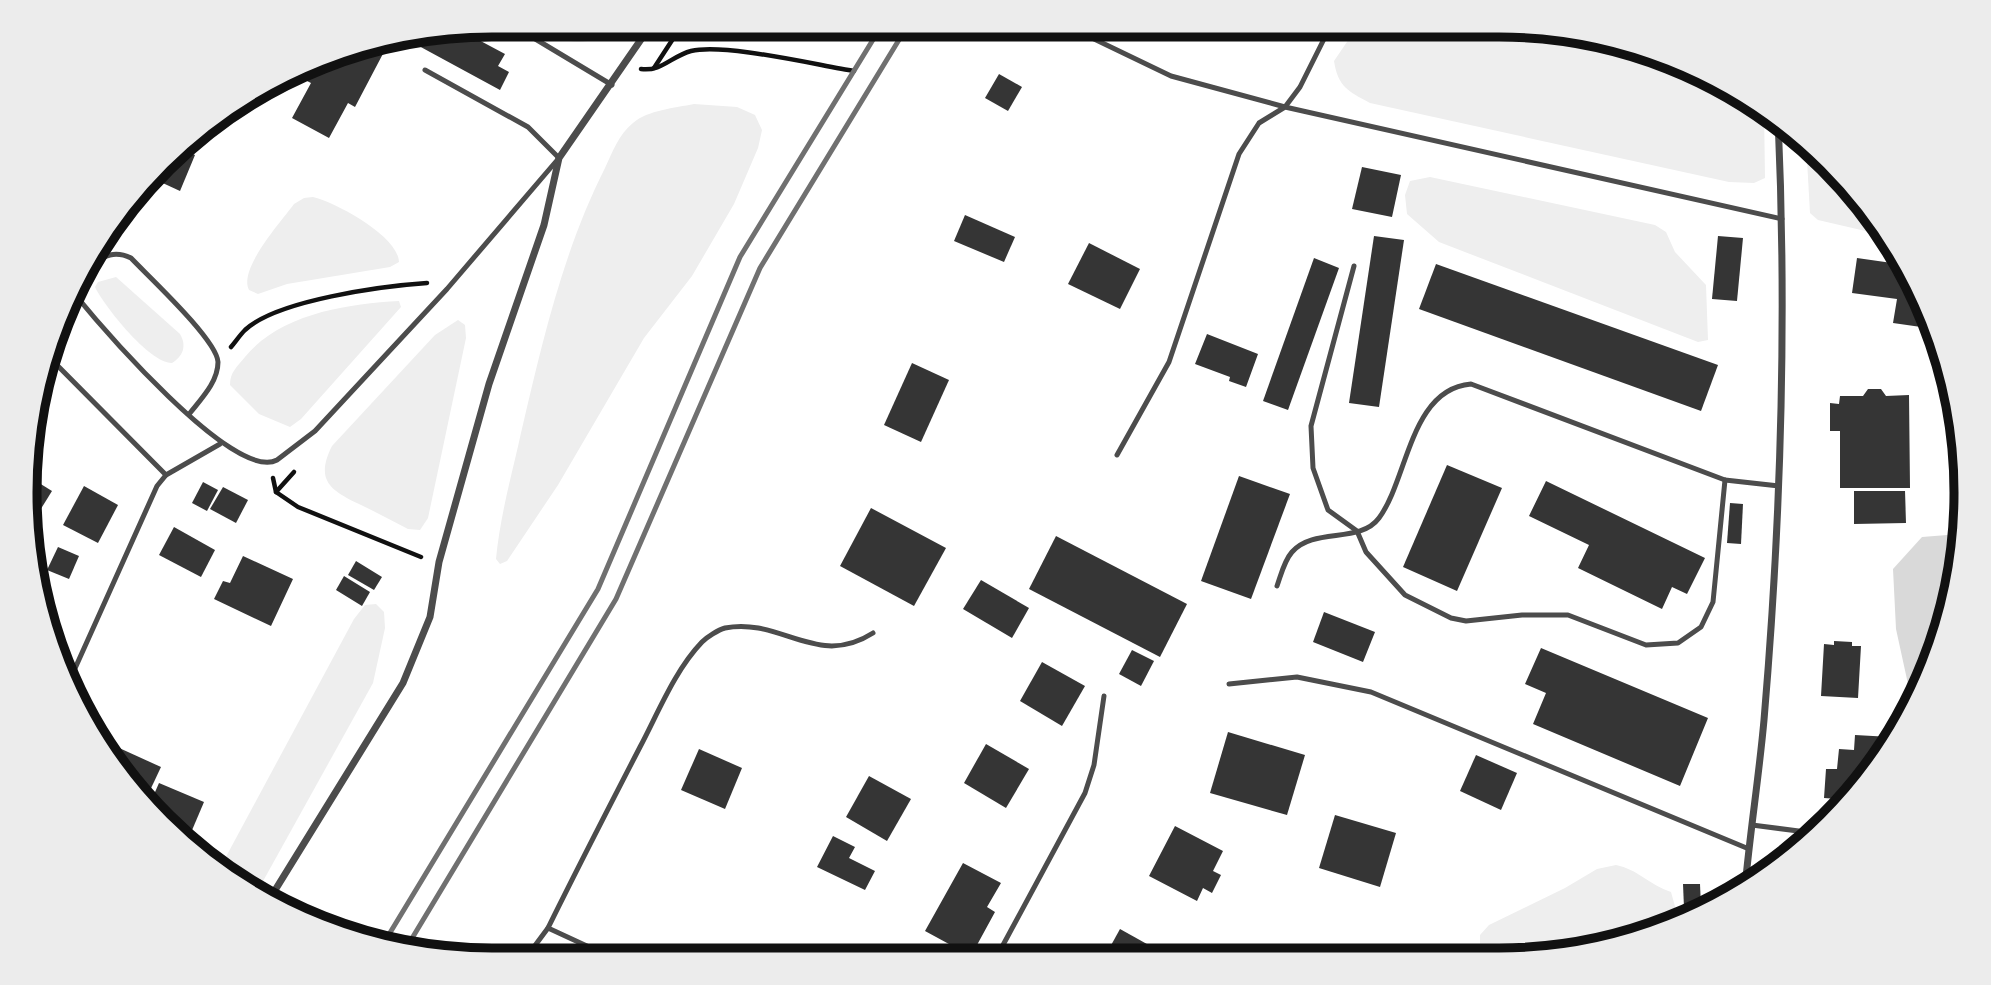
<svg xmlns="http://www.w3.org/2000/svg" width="1991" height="985" font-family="'Fira Sans Condensed',sans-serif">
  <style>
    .green { fill: #eee }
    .water { fill: #d9d9d9 }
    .building { fill: #353535 }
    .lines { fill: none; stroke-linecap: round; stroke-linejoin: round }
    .path { stroke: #111; stroke-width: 4.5 }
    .service { stroke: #4c4c4c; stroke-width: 5 }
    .minor { stroke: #4c4c4c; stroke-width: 7 }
    .rail { stroke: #707070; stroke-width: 5 }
    .rim { fill: none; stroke: #111; stroke-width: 9 }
  </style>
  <rect width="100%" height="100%" fill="#fff"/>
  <g class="green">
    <path d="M544 25H599L588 41C571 45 555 38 544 25Z"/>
    <path d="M1370 25C1487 25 1595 19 1705 73 1725 83 1745 97 1764 109L1765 178 1754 183 1729 182 1370 103C1348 91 1338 87 1334 61L1351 36Z"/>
    <path d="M694 104 737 107 755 115 762 130 758 148 734 204 692 276 644 338 558 485 507 561 500 564 496 559C500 516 512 474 521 433 542 343 563 251 605 168 612 153 619 134 633 123 648 110 675 108 694 104Z"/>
    <polygon points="1806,142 1850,184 1887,236 1818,220 1810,213"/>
    <polygon points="1430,177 1655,225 1666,232 1675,252 1706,285 1708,340 1698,342 1439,242 1407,214 1405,195 1410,181"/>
    <path d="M313 197C337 203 398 236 399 262L390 267 287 284 258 294 249 290C238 269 281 222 294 204L304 198Z"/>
    <path d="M116 277 180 334C187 346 183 356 172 363 150 364 104 306 95 287L98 282Z"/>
    <path d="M399 301 401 307 301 419 290 427 259 414 230 385C230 372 237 367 245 357 280 314 346 304 399 301Z"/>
    <path d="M458 320 465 325 466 338 428 518 420 530 408 529C392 521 376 512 359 504 330 490 315 480 332 446L435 335Z"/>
    <polygon points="376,604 384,612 385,628 373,683 257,892 221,866 354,619 365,605"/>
    <path d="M1616 865C1637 869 1650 885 1671 892L1676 910C1655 935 1615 921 1599 947L1559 957H1480V935L1489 925 1565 888 1597 869Z"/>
  </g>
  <polygon class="water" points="1964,530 1951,613 1913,707 1896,629 1893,569 1922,537 1947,535"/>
  <g class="building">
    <polygon points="460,30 505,54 498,66 509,72 500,90 406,39"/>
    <polygon points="376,44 386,48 355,107 348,103 329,138 292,118 311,83 299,77 302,71 342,49"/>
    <polygon points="999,74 1022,87 1008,111 985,98"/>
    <polygon points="182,149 195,155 180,191 154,179"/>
    <polygon points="1362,167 1401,175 1392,217 1352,209"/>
    <polygon points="965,215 1015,237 1004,262 954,241"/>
    <polygon points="1374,236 1404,240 1379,407 1349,403"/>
    <polygon points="1718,236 1743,238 1737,301 1712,299"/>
    <polygon points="1089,243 1140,269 1120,309 1068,284"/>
    <polygon points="1314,258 1339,268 1288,410 1263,401"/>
    <polygon points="1857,258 1906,265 1912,277 1911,287 1917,288 1930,316 1928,328 1893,323 1897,299 1852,293"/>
    <polygon points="1436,264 1718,365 1701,411 1419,309"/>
    <polygon points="1207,334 1258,354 1246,387 1229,381 1230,377 1195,364"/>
    <polygon points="912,363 949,380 921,442 884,425"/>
    <polygon points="1868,389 1881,389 1886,396 1909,395 1910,488 1840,488 1840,431 1830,431 1830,403 1839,404 1840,396 1863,396"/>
    <polygon points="1447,465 1502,488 1457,591 1403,567"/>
    <polygon points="1239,476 1290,494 1251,599 1201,581"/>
    <polygon points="31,478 52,491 39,512 30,507"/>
    <polygon points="1546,481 1705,558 1687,594 1672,587 1662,609 1578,568 1589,545 1529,516"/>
    <polygon points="203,482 218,490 207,511 192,503"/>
    <polygon points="84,486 118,505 98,543 63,525"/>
    <polygon points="223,487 248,500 236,523 210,509"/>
    <polygon points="1854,491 1905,491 1906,523 1854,524"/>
    <polygon points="1730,503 1743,504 1741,544 1727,543"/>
    <polygon points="871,508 946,548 914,606 840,566"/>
    <polygon points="174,527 215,550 201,577 159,555"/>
    <polygon points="1056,536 1187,604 1160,657 1029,589"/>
    <polygon points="58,547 79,556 69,579 47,570"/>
    <polygon points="243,556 293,579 271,626 214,599 223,581 230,583"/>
    <polygon points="356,561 382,577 374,590 348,575"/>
    <polygon points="344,576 370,592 362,606 336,590"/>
    <polygon points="981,580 1029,608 1012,638 963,609"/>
    <polygon points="1324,612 1375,632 1363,662 1313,642"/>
    <polygon points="1834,641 1852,642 1852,646 1861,646 1858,698 1821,696 1824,644 1834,645"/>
    <polygon points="1541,648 1708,718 1680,786 1533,724 1546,693 1525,684"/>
    <polygon points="1132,650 1154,661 1141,686 1119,674"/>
    <polygon points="1042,662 1085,686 1062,726 1020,701"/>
    <polygon points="1228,732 1305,755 1287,815 1210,793"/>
    <polygon points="1855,735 1891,737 1891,740 1851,800 1824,798 1826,769 1837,769 1839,749 1854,750"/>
    <polygon points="986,744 1029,769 1006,808 964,783"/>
    <polygon points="117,747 161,767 145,801 113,756"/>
    <polygon points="699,749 742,768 725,809 681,790"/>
    <polygon points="1476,755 1517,773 1501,810 1460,791"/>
    <polygon points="869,776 911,799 887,841 846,817"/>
    <polygon points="159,783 204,802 187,842 161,823 149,806"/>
    <polygon points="1335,815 1396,833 1380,887 1319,868"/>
    <polygon points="1175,826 1223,851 1213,871 1221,875 1212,893 1203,888 1197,901 1149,876"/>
    <polygon points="833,836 855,847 849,858 875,871 865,890 817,867"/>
    <polygon points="963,863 1001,883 987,907 995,912 971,956 925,931"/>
    <polygon points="1683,884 1700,884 1701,907 1684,908"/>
    <polygon points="1120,929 1172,958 1104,958"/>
  </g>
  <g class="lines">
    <g class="path">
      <polyline points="654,68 682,25"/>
      <path d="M641 69C661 72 672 56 691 51 725 43 816 65 854 71"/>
      <path d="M231 347C236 341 240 335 245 330 277 300 383 286 427 283"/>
      <polyline points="273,478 276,492 298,507 421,557"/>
      <polyline points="276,492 294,472"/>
    </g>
    <g class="service">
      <polyline points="512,25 612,85"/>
      <polyline points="1065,25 1171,76 1285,107 1300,87 1331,25"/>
      <polyline points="1354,266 1311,426 1313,468 1328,510 1357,531 1366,552 1405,595 1451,618 1466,621 1522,615 1568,615 1646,645 1678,643 1701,627 1713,602 1725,480"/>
      <path d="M84 268C102 258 112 249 131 258 149 277 217 340 218 362 218 382 201 399 190 413"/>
      <path d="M72 291C99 324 234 483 277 460L315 431 447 289 559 158 528 127 425 70"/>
      <polyline points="47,355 166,475"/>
      <polyline points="1117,455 1169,362 1239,154 1259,123 1285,107 1782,219"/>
      <path d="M1277 586C1281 575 1284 561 1292 552 1314 527 1360 544 1379 518 1408 479 1410 389 1471 384L1725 480 1779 486"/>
      <polyline points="68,684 157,486 166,475 220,444"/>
      <polyline points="1229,684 1297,677 1371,692 1749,849"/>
      <polyline points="1752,825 1814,833"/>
      <polyline points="996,958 1085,793 1094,765 1104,696"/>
      <polyline points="525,959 548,928"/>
      <path d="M615 959 548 928C578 867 609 807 640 747 658 713 675 670 702 642 707 637 718 630 725 628 781 617 817 669 873 633"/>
    </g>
    <g class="minor">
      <path d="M1745 888C1750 832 1759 776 1764 720 1781 520 1787 318 1778 118"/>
      <polyline points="269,900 403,683 430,617 439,562 489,384 544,225 559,158 651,25"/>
    </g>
    <g class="rail">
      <polyline points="382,946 598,589 740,257 882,25"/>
      <polyline points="405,950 616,599 760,268 908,25"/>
    </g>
  </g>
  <path d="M0 0H1991V985H0ZM492 37H1499A455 455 0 0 1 1954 492V493A455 455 0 0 1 1499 948H492A455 455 0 0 1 37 493V492A455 455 0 0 1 492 37Z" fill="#ececec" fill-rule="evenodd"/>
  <path class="rim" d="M492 37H1499A455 455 0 0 1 1954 492V493A455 455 0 0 1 1499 948H492A455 455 0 0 1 37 493V492A455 455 0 0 1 492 37Z"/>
</svg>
